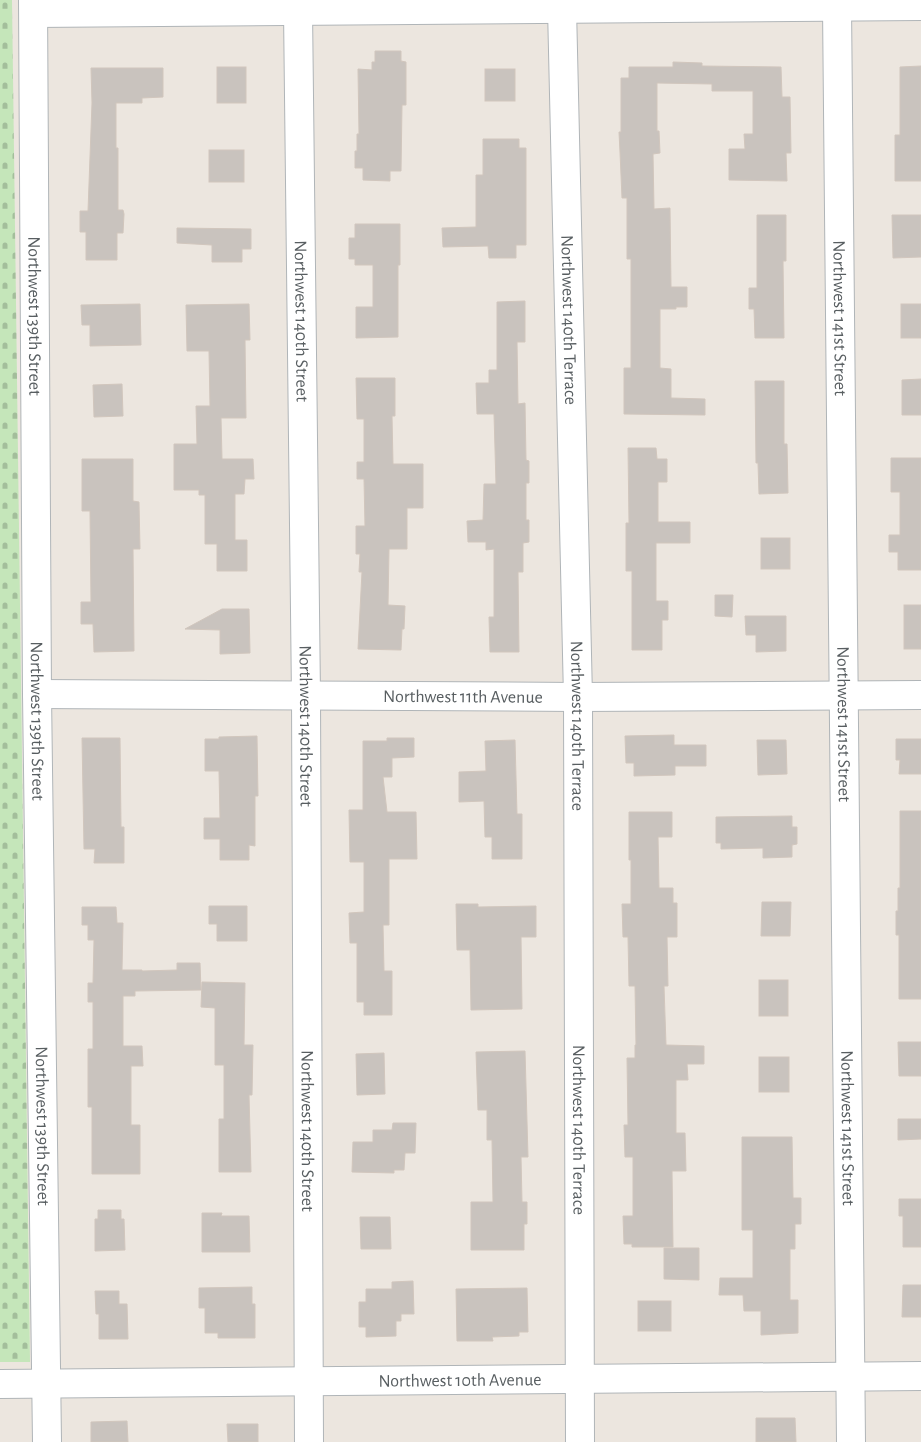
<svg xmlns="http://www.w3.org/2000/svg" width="921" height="1442" font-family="'Alegreya Sans',sans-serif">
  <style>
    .cemetery { fill: url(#cemetery-stones) }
    .building { fill: #c9c3be; stroke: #d1c6bd }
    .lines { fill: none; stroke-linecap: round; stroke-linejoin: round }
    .minor-casing { stroke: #b0b5b8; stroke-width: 30 }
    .minor { stroke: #fff; stroke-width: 28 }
    .labels { text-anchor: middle; stroke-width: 4; stroke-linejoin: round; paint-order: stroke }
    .street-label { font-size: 18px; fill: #585e61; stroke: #fff }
  </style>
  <defs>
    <pattern id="cemetery-stones" width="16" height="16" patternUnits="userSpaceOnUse" patternTransform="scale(1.25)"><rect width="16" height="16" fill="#c5e6ba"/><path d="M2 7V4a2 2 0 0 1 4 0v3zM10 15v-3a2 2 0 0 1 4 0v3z" fill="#a3be9b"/></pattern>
  </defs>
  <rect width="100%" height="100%" fill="#ece6df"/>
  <polygon class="cemetery" points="0,0 12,0 30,1362 0,1362"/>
  <g class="building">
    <polygon points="375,51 401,51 401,61 406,62 406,105 402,105 401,171 390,171 390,181 363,180 363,168 355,168 355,151 357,151 357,134 359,134 358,69 372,70 372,62 375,62"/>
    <polygon points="673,62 702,63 702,66 781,67 782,97 790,97 791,153 786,153 787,181 729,180 729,149 745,149 744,134 753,134 753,91 712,91 712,84 657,83 657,131 659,131 660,153 653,154 654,209 670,208 671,287 687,287 687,307 676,307 676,309 660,309 660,368 671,369 671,398 705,399 705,415 624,414 624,368 631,368 631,259 627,259 627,198 622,198 620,152 619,132 621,132 621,78 629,78 629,67 673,67"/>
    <polygon points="921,66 921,181 895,181 895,135 900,135 900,67"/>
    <rect x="217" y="67" width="29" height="36"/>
    <polygon points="91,68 163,68 163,97 142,98 142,103 116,103 116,148 118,148 118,210 123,210 124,214 123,233 117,233 117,260 86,260 86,232 80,232 80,211 88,211 92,103"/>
    <rect x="485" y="69" width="30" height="32"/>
    <polygon points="483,139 519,139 519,148 526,148 526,245 516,245 516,258 489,258 488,246 443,247 442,228 476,227 476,175 483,175"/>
    <rect x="209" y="150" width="35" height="32"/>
    <polygon points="757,215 786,215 786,261 783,261 784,338 755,338 754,309 749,309 749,288 757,288"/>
    <polygon points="892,215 921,215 921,257 893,258"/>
    <polygon points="355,224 400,224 400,265 398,265 398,337 356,338 356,307 373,307 373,265 355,265 355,259 349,259 349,238 355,238"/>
    <polygon points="177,228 251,229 251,249 242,249 242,262 212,262 212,245 177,243"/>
    <polygon points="525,301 525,342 517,342 518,404 525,403 526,460 529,461 529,483 526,483 526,520 529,520 529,542 523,543 523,572 518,572 519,652 490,652 489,617 494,617 494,549 486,550 486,542 468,542 467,521 483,520 484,484 496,484 494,414 477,414 476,383 489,383 489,370 497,370 497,302"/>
    <polygon points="140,304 141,345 90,346 90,325 82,325 81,305"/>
    <polygon points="249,304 250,340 245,340 246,418 221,418 222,459 253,459 254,479 245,479 244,494 235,494 235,540 247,540 247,571 217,571 217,544 205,544 205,495 199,495 199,490 174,490 174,444 197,444 196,406 210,406 209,351 187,351 186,305"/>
    <rect x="901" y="304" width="20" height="34"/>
    <polygon points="356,378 395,378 395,416 392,416 393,464 423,464 423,508 407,508 407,549 389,549 388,605 405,606 404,629 402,629 401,650 358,649 362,572 359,572 360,554 356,554 356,526 365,526 364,479 357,479 357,462 364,462 364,419 357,419"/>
    <polygon points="921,379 921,415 902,415 902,380"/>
    <polygon points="755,381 784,381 784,444 787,444 788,493 759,494 758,463 756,463"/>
    <polygon points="122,384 123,416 94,417 93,385"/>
    <polygon points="628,448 656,448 657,459 667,459 667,482 658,482 658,522 690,522 690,543 656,543 656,601 668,601 668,620 662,620 662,650 632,650 632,571 626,571 626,523 629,523"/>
    <polygon points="891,458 921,458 921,570 898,570 898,552 889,552 889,535 900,535 900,492 891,492"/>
    <polygon points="82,459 133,459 133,501 139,502 140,549 133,549 134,651 94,652 93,624 81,624 81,602 91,602 90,511 82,511"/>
    <rect x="761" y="538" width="29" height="31"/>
    <polygon points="715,595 733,595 732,617 715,616"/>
    <rect x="904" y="605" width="17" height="44"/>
    <polygon points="222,609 249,609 250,653 220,654 220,630 185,629"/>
    <polygon points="745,616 786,616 786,651 756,652 756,635 746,635"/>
    <polygon points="674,735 674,745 706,745 706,766 675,766 675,775 634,776 634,763 626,763 625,736"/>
    <polygon points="257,736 258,796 255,796 255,846 249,845 249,860 220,860 220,839 204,839 204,818 220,818 219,771 205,771 205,739 219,739 219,737"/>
    <polygon points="82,738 120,738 121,827 124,827 124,863 94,863 95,849 84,849"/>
    <polygon points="387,738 414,738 414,757 392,758 392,777 383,777 387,812 416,812 417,859 389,859 389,925 383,925 384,971 392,971 392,1015 364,1015 364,1002 357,1002 357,943 350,943 349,913 364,912 364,862 350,862 349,810 363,810 363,741 387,741"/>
    <polygon points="896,739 921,739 921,774 899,774 900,760 896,760"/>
    <polygon points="515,740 517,814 522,814 522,859 492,859 492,837 485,837 484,801 459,802 459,772 486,771 485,741"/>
    <polygon points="757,740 786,740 787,774 758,775"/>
    <polygon points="900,811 921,811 921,999 899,999 899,935 896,935 896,911 898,911 898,888 900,888"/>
    <polygon points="629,812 672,812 672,837 658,837 659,888 673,888 673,903 677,903 677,937 667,937 668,986 664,986 666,1045 704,1046 704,1064 687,1064 688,1080 676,1080 676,1133 685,1133 686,1171 672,1171 673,1247 632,1247 632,1244 624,1244 623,1216 633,1216 633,1157 625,1157 624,1125 628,1125 627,1058 635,1058 635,1045 636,1045 635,986 629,986 628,937 623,937 622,904 631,904 631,860 629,860"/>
    <polygon points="792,816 792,827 797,827 797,844 792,845 792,857 763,858 763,848 721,849 721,843 716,843 716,817"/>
    <polygon points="762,902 791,902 790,936 761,936"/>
    <polygon points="456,904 478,904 478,907 536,906 536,937 521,937 522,1009 471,1010 470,950 457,950"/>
    <polygon points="209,906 247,906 247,941 217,941 217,924 209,924"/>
    <polygon points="82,907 116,907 117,923 123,923 122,970 142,970 142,971 177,970 177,963 200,963 201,990 135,991 135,996 123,996 123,1046 142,1046 143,1066 131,1066 131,1125 140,1125 140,1174 92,1174 92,1107 88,1107 88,1049 93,1049 93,1002 88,1002 88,983 93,983 94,940 88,940 88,925 82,925"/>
    <rect x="759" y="980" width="29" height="36"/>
    <polygon points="202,982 245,983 244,1045 253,1045 252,1095 249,1095 251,1172 219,1172 219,1119 224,1119 224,1065 215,1065 215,1008 201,1007"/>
    <polygon points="898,1042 921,1042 921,1076 899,1076"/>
    <polygon points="525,1051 528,1157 521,1157 522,1202 527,1202 527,1224 524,1224 524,1250 471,1250 471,1202 493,1202 492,1140 487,1140 487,1110 478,1110 476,1052"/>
    <polygon points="384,1053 385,1094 357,1095 356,1054"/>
    <rect x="759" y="1057" width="30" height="35"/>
    <polygon points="898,1119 921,1119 921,1139 898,1140"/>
    <polygon points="393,1123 416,1123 415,1153 405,1153 404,1170 394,1170 394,1173 352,1172 353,1142 373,1142 373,1130 392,1130"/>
    <polygon points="742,1137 792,1137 793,1198 801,1198 801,1224 795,1224 795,1249 790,1249 790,1300 798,1300 798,1333 761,1335 761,1311 744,1311 743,1295 719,1295 720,1278 753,1278 753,1230 742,1230"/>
    <polygon points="899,1199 921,1199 921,1247 903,1247 903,1216 899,1216"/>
    <polygon points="98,1210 121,1210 121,1219 124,1219 125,1250 95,1251 95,1219 98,1219"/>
    <polygon points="202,1213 222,1213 221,1216 249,1216 250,1252 202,1252"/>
    <polygon points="360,1217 390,1217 391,1249 361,1249"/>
    <polygon points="664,1248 699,1248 699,1280 664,1279"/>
    <polygon points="413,1281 414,1314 401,1314 401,1321 396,1321 396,1336 366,1337 366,1327 359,1327 359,1302 366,1302 366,1289 392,1289 392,1282"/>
    <polygon points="903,1285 921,1285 921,1317 902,1317"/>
    <polygon points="252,1287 252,1304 255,1304 255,1338 218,1338 218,1333 205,1333 205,1308 199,1308 199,1288"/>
    <polygon points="527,1288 528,1332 519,1332 519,1336 492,1337 493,1341 457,1341 456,1289"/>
    <polygon points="95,1291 119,1291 119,1304 127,1304 128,1339 99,1339 99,1314 96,1314"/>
    <rect x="638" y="1301" width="33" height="30"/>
    <polygon points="756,1418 795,1418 796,1442 756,1442"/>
    <polygon points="127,1421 128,1442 91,1442 91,1422"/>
    <polygon points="227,1424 258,1424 258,1442 228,1442"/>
  </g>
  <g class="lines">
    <defs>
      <g id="minor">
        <path id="s1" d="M33 0 37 694 47 1442"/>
        <path id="s2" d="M837 6 851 1442"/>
        <path id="s3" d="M562 8 578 697 580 1442"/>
        <path id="s4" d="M298 10 306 696 309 1442"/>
        <polyline points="34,13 921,6"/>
        <path id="s5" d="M37 694 578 697 921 695"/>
        <path id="s6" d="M0 1384 921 1376"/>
      </g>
    </defs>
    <use href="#minor" class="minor-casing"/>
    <use href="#minor" class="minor"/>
  </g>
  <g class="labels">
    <g class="street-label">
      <text dy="6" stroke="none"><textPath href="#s1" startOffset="316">Northwest 139th Street</textPath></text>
      <text dy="6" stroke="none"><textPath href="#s2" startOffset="312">Northwest 141st Street</textPath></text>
      <text dy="6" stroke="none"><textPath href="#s3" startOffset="312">Northwest 140th Terrace</textPath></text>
      <text dy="6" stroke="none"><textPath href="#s4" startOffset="311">Northwest 140th Street</textPath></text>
      <text dy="6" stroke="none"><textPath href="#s5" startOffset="426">Northwest 11th Avenue</textPath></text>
      <text dy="6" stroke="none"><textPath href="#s1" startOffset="721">Northwest 139th Street</textPath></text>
      <text dy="6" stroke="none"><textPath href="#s2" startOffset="718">Northwest 141st Street</textPath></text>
      <text dy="6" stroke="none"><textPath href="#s3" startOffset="718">Northwest 140th Terrace</textPath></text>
      <text dy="6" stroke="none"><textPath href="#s4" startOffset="716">Northwest 140th Street</textPath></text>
      <text dy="6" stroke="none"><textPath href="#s1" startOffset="1126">Northwest 139th Street</textPath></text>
      <text dy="6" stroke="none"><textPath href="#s2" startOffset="1122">Northwest 141st Street</textPath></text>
      <text dy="6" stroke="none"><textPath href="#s3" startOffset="1122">Northwest 140th Terrace</textPath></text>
      <text dy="6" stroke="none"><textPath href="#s4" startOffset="1121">Northwest 140th Street</textPath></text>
      <text dy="6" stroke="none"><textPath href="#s6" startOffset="460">Northwest 10th Avenue</textPath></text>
    </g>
  </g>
</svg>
